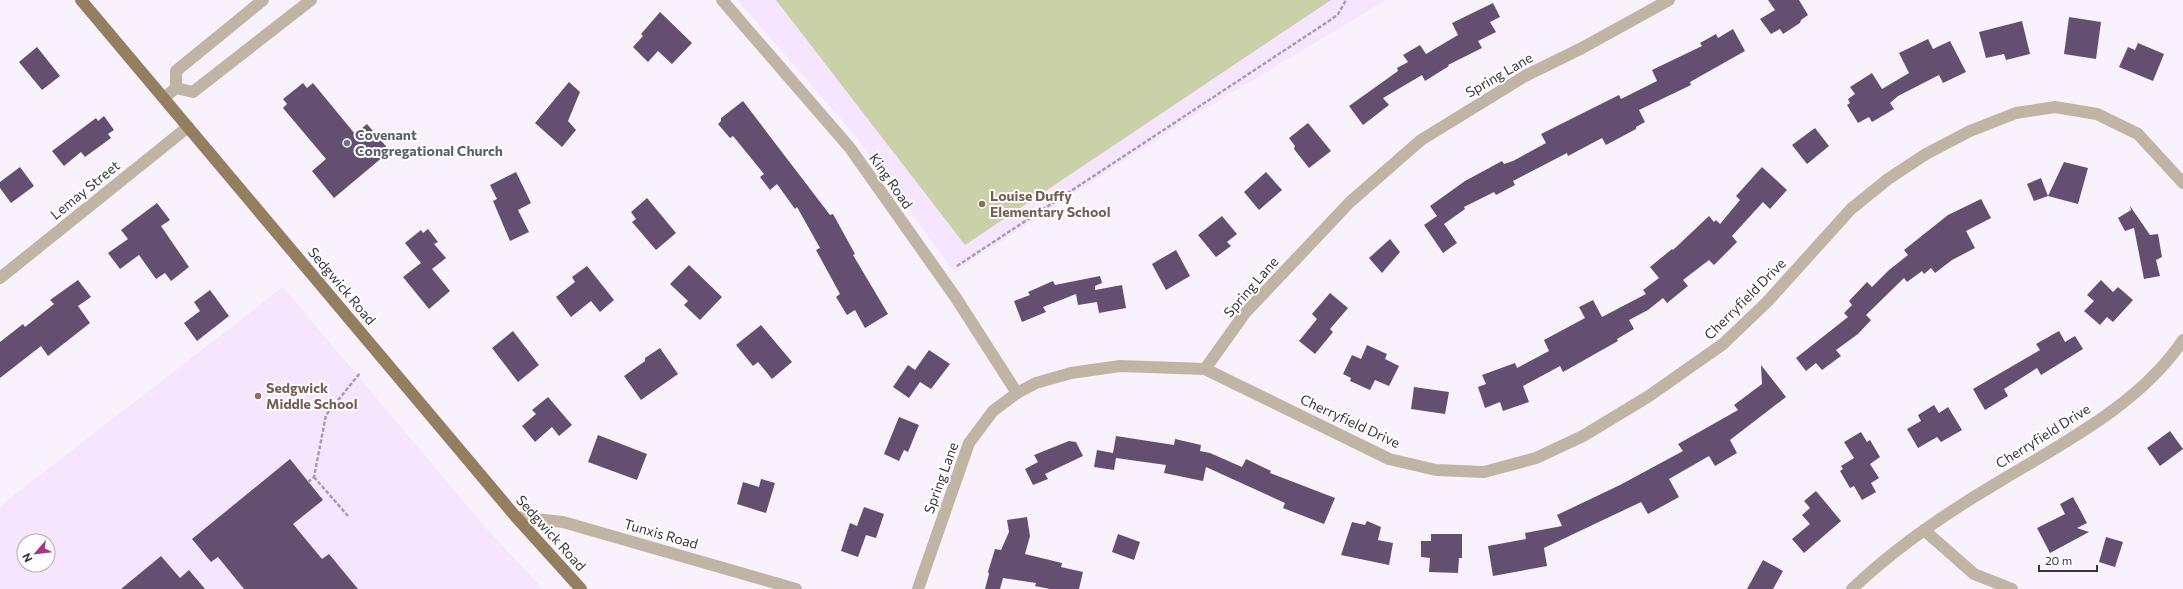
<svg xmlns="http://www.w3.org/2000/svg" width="2183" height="589" font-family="Commissioner,sans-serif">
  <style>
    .built { fill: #f5e5fe; fill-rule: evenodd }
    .green { fill: #cad0a8 }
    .building { fill: #654f70 }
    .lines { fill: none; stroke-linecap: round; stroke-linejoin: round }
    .path { stroke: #a59fa8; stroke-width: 2.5; stroke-dasharray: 4 2; stroke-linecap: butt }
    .minor { stroke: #c0b5a4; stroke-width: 12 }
    .major { stroke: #937f60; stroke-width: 12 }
    .worship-dot { fill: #6b7280; stroke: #fff; stroke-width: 1.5 }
    .education-dot { fill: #8d6e63; stroke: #fff; stroke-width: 1.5 }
    .labels { text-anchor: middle; stroke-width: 4; stroke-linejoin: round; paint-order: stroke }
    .street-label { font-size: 14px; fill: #3a343d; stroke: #fff }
    .worship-label { font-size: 14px; font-weight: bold; fill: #5b616d; stroke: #fff; text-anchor: start }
    .education-label { font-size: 14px; font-weight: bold; fill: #785e54; stroke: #fff; text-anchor: start }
  </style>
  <rect width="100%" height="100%" fill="#f9f2fc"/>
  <g class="built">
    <polygon points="737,0 1386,0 1190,118 954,272 856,136"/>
    <path d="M283 287 485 527 543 589H0V506ZM24 541H48V565H24Z"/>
  </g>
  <polygon class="green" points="776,0 1331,0 965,245"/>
  <g class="building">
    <polygon points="1768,0 1799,0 1808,15 1801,20 1800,23 1783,34 1780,29 1771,34 1760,19 1775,10"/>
    <polygon points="1493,3 1500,17 1490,22 1496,32 1478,41 1482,48 1448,65 1449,66 1425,81 1422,75 1383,98 1389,105 1363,125 1349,106 1398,71 1397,68 1408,62 1403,55 1420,45 1426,54 1458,35 1452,23"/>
    <polygon points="660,12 692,43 672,64 658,51 648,62 633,47 643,36 641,34"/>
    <polygon points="2069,17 2101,22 2096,59 2064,54"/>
    <polygon points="2022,21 2030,54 2006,60 2004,54 1986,58 1979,32"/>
    <polygon points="1733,29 1745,51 1690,82 1691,85 1639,110 1645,122 1636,127 1636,129 1606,145 1602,138 1568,156 1567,153 1513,181 1515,185 1496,195 1494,192 1464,207 1465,209 1444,224 1457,243 1443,253 1424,225 1437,216 1430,206 1465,181 1502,161 1504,164 1513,161 1546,143 1541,134 1619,95 1621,99 1657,81 1652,70 1702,46 1700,43 1716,34 1718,38"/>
    <polygon points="1928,39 1933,49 1950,41 1966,72 1943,83 1939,75 1898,96 1890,103 1894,109 1872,122 1869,117 1858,123 1847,105 1850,103 1848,99 1855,94 1850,87 1872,73 1882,89 1909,73 1899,53"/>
    <polygon points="2138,43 2164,54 2153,81 2119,67 2128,47 2135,50"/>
    <polygon points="37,47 60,76 42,90 19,62"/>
    <polygon points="569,82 580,92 568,121 576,130 562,147 535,123"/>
    <polygon points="303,83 307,88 313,83 355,134 367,124 390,151 334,198 312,171 326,159 283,108 287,104 283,99"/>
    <polygon points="743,101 830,215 833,214 855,254 853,255 888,314 865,328 855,310 847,315 836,297 840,294 816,250 820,248 797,207 795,209 777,184 770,190 760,177 764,174 733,136 730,138 718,124 721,121 721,118"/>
    <polygon points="104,116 114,130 108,134 111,138 85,157 81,152 64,166 52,151 96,118 98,121"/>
    <polygon points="1308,123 1331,151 1309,168 1294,149 1295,146 1289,138"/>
    <polygon points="1815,128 1829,146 1807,164 1792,145"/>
    <polygon points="2064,162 2088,168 2078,204 2048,196"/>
    <polygon points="20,167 34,186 11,203 0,188 0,182"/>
    <polygon points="1762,167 1787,190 1770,209 1763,202 1732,236 1737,242 1714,265 1709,260 1683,280 1688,286 1667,303 1663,298 1648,310 1629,320 1634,329 1617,339 1618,341 1563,372 1560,366 1523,386 1529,402 1503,411 1500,402 1485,408 1478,387 1486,384 1482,375 1515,363 1517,368 1549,351 1544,340 1585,318 1579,307 1593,300 1602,317 1646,294 1643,290 1659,278 1650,267 1672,249 1673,250 1709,216 1714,222 1716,220 1720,224 1740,200 1736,196"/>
    <polygon points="516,172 531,203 518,210 529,232 510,241 493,201 497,199 490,185"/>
    <polygon points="1266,172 1282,190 1259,210 1244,192"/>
    <polygon points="2041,178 2048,196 2034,201 2027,184"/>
    <polygon points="647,198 676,233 656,250 632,222 636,219 631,212"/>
    <polygon points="1981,199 1991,218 1966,231 1975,248 1952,260 1935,273 1931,268 1924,274 1922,271 1907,282 1904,278 1866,315 1871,320 1858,334 1836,350 1841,356 1822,370 1816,363 1806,371 1796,358 1848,317 1844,313 1852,305 1849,301 1867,282 1872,287 1889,270 1908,255 1904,250 1948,215"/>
    <polygon points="157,203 170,220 161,226 189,267 171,281 165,273 156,279 139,255 120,269 108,253 128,239 121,230"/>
    <polygon points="2130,206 2150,235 2158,234 2162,257 2156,260 2160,276 2144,279 2134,228 2125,231 2118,218 2131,210"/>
    <polygon points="1222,216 1237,234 1227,242 1231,246 1216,257 1198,235"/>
    <polygon points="428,229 438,242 434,244 446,258 432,269 450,291 429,309 403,277 421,263 405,243 421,230 423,233"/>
    <polygon points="1390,239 1400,252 1382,273 1369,258"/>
    <polygon points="1176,250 1190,276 1166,290 1152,264"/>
    <polygon points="689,265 722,297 700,320 684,305 688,301 670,284"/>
    <polygon points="587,266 614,300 600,312 591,301 571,317 556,297 575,282 572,277"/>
    <polygon points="1100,276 1102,283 1095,286 1095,290 1122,285 1126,308 1099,313 1097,302 1078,305 1076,294 1043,307 1046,312 1022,322 1014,301 1030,295 1028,292 1053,281 1055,285"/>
    <polygon points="78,280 91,297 78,306 90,323 48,356 41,346 0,378 0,342 23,324 25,327 54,304 50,300"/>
    <polygon points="2101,280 2113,292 2118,287 2133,300 2113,322 2107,317 2100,325 2084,311 2094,301 2087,295"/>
    <polygon points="210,290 229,316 197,341 184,323 200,311 194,302"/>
    <polygon points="1330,293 1348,308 1330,329 1333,332 1315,354 1299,341 1317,319 1312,314"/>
    <polygon points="761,325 792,362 772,379 758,362 753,366 736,345"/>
    <polygon points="513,331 539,365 518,382 492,348"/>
    <polygon points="2059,331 2065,342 2075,336 2083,349 2041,375 2037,368 2004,389 2008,396 1985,410 1973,389 2040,350 2036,344"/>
    <polygon points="1367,345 1387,354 1385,359 1399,366 1389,386 1375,380 1370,390 1350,381 1351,378 1343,374 1352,355 1361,359"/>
    <polygon points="660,348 678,374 641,400 624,376 645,361 645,358"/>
    <polygon points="929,350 950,364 931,389 920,382 909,398 893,387 908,365 915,370"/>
    <polygon points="1761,365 1786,397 1730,440 1737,453 1715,466 1709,456 1669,479 1679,497 1648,514 1641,502 1544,548 1547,566 1493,576 1488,546 1526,539 1525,533 1562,526 1557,515 1620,485 1683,451 1678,444 1738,410 1734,405 1762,384"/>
    <polygon points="1414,387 1449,392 1445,414 1411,409"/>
    <polygon points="548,397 572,425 559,436 552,427 535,442 522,426 536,414 532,410"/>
    <polygon points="1934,405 1939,413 1948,407 1962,430 1941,442 1937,437 1918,448 1907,429 1921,421 1918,415"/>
    <polygon points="899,417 919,425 908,452 904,450 899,461 884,454"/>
    <polygon points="2170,431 2183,449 2160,466 2147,448"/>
    <polygon points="1861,432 1867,442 1870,440 1880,457 1870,464 1879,478 1871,483 1876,492 1862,500 1854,486 1850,488 1840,471 1843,469 1841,466 1854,458 1844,442"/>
    <polygon points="598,435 647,454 637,480 588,462"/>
    <polygon points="1116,436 1174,445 1175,439 1201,445 1200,451 1210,453 1242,467 1246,459 1271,471 1270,473 1335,498 1324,524 1283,508 1285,503 1206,467 1203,481 1164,473 1166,465 1116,458 1114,470 1094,467 1097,450 1113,453"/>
    <polygon points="1069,441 1076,442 1083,456 1045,474 1048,479 1033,485 1025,469 1038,462 1034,455"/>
    <polygon points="290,459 323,500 293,524 322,559 329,554 358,589 244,589 218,557 211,562 192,539"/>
    <polygon points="761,479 775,483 766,513 737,504 743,482 759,487"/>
    <polygon points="1816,491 1841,521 1804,553 1792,539 1810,524 1802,515 1810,508 1804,501"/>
    <polygon points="2073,497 2087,523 2077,528 2089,532 2050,553 2037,528 2065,514 2060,504"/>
    <polygon points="864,507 884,514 876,538 866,535 858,557 841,551 850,523 857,526"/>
    <polygon points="1027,517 1030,536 1025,554 1062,563 1061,567 1083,572 1079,589 1050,589 1035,586 1036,583 1003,578 1000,589 985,589 989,574 988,572 995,549 1001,550 1009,532 1007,520"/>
    <polygon points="1367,521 1381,527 1378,540 1393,543 1389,565 1341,555 1352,522 1365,525"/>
    <polygon points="1118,534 1140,542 1134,560 1112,552"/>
    <polygon points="1431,534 1462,534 1462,558 1459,558 1458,573 1429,572 1430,558 1421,557 1421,541 1431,541"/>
    <polygon points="2106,537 2123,542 2115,567 2099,562"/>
    <polygon points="161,556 180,578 189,570 205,589 121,589"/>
    <polygon points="1763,560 1783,571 1773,589 1747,589"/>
  </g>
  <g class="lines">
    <g class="path">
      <polyline points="957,266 1332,19 1338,14 1346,0"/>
      <polyline points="314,477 348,516"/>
      <polyline points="308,482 314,477 326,415 360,373"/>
    </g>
    <g class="minor">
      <polyline points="722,0 850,148 956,298 1017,393"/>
      <polyline points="176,88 193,92 311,0"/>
      <polyline points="164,98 176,88 176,71 263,0"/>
      <polyline points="0,278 188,127"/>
      <polyline points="1205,369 1245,313 1350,202 1421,140 1525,76 1582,48 1669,0"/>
      <polyline points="516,517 563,522 796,589"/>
      <polyline points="1924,530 1974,574 2012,589"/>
      <polyline points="918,589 969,443 993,411 1017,393 1036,383 1071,373 1120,366 1205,369 1389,459 1436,470 1484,472 1536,458 1583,436 1649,396 1723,344 1767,302 1851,209 1888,179 1926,154 1970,131 2016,113 2055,107 2097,114 2138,134 2183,183"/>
      <path d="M1852 589C1896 547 1949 511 2002 480 2065 442 2141 403 2183 340"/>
    </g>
    <polyline class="major" points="81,0 516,517 581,589"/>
  </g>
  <circle class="worship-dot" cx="347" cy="143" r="4"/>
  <g class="education-dot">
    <circle cx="982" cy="204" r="4"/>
    <circle cx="258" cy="396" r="4"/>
  </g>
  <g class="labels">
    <g class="street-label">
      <text transform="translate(1499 75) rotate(-30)" y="5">Spring Lane</text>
      <text transform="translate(891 181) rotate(55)" y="5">King Road</text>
      <text transform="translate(85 190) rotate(-39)" y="5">Lemay Street</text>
      <text transform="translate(342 286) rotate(50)" y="5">Sedgwick Road</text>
      <text transform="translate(1251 287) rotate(-49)" y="5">Spring Lane</text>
      <text transform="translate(1745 299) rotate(-45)" y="5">Cherryfield Drive</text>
      <text transform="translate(1350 421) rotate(25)" y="5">Cherryfield Drive</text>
      <text transform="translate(2043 436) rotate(-32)" y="5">Cherryfield Drive</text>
      <text transform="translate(941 478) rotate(-70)" y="5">Spring Lane</text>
      <text transform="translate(551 533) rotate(48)" y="5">Sedgwick Road</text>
      <text transform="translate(661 534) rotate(16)" y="5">Tunxis Road</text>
    </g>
    <g class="worship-label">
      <text x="355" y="140">Covenant<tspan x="355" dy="16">Congregational Church</tspan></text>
    </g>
    <g class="education-label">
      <text x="990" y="201">Louise Duffy<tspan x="990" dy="16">Elementary School</tspan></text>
      <text x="266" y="393">Sedgwick<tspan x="266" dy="16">Middle School</tspan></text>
    </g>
  </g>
  <g transform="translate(36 553) rotate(242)"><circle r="19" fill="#ffffff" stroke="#b0aeb1"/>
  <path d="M0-3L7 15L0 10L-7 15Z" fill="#ac3286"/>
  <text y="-6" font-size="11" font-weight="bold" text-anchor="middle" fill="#3a343d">N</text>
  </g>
  <path d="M2039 565v6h58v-6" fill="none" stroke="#3a343d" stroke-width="2"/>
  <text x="2045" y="565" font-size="12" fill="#3a343d" stroke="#ffffff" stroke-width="3" paint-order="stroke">20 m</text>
</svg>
